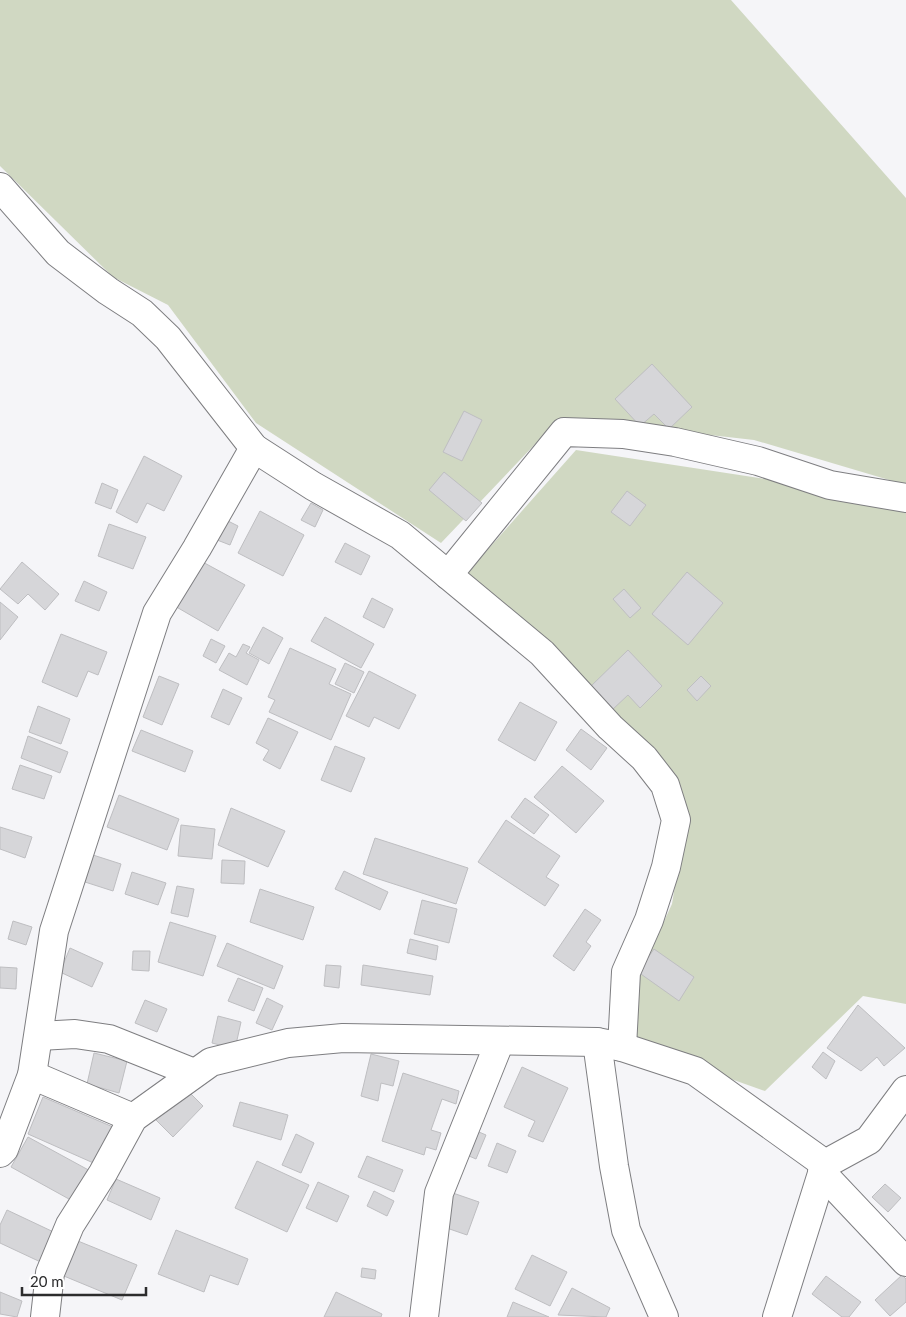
<svg xmlns="http://www.w3.org/2000/svg" width="906" height="1317" font-family="Lato,sans-serif">
  <style>
    .green { fill: #d0d8c2 }
    .building { fill: #d6d6d9; stroke: #bebec1 }
    .lines { fill: none; stroke-linecap: round; stroke-linejoin: round }
    .minor-casing { stroke: #7e7e81; stroke-width: 30 }
    .minor { stroke: #fff; stroke-width: 28 }
  </style>
  <rect width="100%" height="100%" fill="#f5f5f8"/>
  <g class="green">
    <polygon points="0,0 731,0 906,198 906,485 754,440 560,418 441,543 256,423 168,305 113,277 0,166"/>
    <polygon points="576,450 772,480 906,510 906,1004 863,996 765,1091 627,1042 632,977 659,932 672,904 687,812 675,774 466,574"/>
  </g>
  <g class="building">
    <polygon points="652,364 692,407 669,429 654,414 640,426 615,399"/>
    <polygon points="464,411 482,420 462,461 443,452"/>
    <polygon points="144,456 182,476 164,511 147,503 137,523 116,512"/>
    <polygon points="444,472 482,503 466,521 429,490"/>
    <polygon points="102,483 118,490 111,509 95,503"/>
    <polygon points="627,491 646,505 630,526 611,512"/>
    <polygon points="311,503 323,510 315,527 301,520"/>
    <polygon points="260,511 304,535 283,576 238,553"/>
    <polygon points="220,517 238,526 230,545 212,538"/>
    <polygon points="109,524 146,537 133,569 98,556"/>
    <polygon points="345,543 370,556 361,575 335,562"/>
    <polygon points="199,560 245,585 218,631 173,605"/>
    <polygon points="22,562 59,594 45,610 28,594 18,604 0,589"/>
    <polygon points="687,572 723,603 688,645 652,614"/>
    <polygon points="84,581 107,592 99,611 75,601"/>
    <polygon points="624,589 641,608 630,618 613,599"/>
    <polygon points="372,598 393,609 384,628 363,617"/>
    <polygon points="0,602 18,617 0,640"/>
    <polygon points="325,617 374,644 361,668 311,641"/>
    <polygon points="263,627 283,638 269,664 249,653"/>
    <polygon points="61,634 107,652 98,675 88,671 77,697 42,682"/>
    <polygon points="211,639 225,646 216,663 203,656"/>
    <polygon points="243,644 250,647 246,653 259,660 247,685 219,670 229,653 236,657"/>
    <polygon points="290,648 336,669 329,684 351,694 331,740 269,712 275,700 268,697"/>
    <polygon points="628,650 662,686 640,708 628,695 612,710 590,687"/>
    <polygon points="345,663 364,672 354,693 335,684"/>
    <polygon points="369,671 416,695 399,729 374,717 369,727 346,716"/>
    <polygon points="159,676 179,684 162,725 143,717"/>
    <polygon points="701,676 711,686 697,701 687,690"/>
    <polygon points="223,689 242,698 229,725 211,717"/>
    <polygon points="520,702 557,722 535,761 498,740"/>
    <polygon points="38,706 70,719 61,744 29,732"/>
    <polygon points="268,718 298,732 280,769 263,760 269,750 256,743"/>
    <polygon points="581,729 607,748 591,770 566,750"/>
    <polygon points="141,730 193,751 185,772 132,751"/>
    <polygon points="28,736 68,752 60,773 21,758"/>
    <polygon points="335,746 365,758 351,792 321,780"/>
    <polygon points="20,765 52,776 44,799 12,789"/>
    <polygon points="562,766 604,801 576,833 534,797"/>
    <polygon points="119,795 179,819 167,850 107,827"/>
    <polygon points="525,798 549,815 534,834 511,817"/>
    <polygon points="231,808 285,831 268,867 218,845"/>
    <polygon points="506,820 560,856 546,877 559,885 545,906 478,862"/>
    <polygon points="181,825 215,829 212,859 178,856"/>
    <polygon points="0,827 32,837 25,858 0,849"/>
    <polygon points="375,838 468,868 456,904 363,874"/>
    <polygon points="93,855 121,864 113,891 85,882"/>
    <polygon points="222,860 245,861 244,884 221,883"/>
    <polygon points="344,871 388,892 380,910 335,889"/>
    <polygon points="132,872 166,883 158,905 125,894"/>
    <polygon points="177,886 194,889 188,917 171,913"/>
    <polygon points="260,889 314,907 303,940 250,922"/>
    <polygon points="422,900 457,909 449,943 414,934"/>
    <polygon points="585,909 601,920 586,942 591,946 574,971 553,956"/>
    <polygon points="13,921 32,927 26,945 8,939"/>
    <polygon points="170,922 216,936 203,976 158,962"/>
    <polygon points="410,939 438,946 436,960 407,953"/>
    <polygon points="227,943 283,966 274,989 217,966"/>
    <polygon points="70,948 103,963 92,987 60,972"/>
    <polygon points="654,949 694,977 679,1001 638,972"/>
    <polygon points="133,951 150,951 149,971 132,970"/>
    <polygon points="326,965 341,966 339,988 324,986"/>
    <polygon points="363,965 433,976 430,995 361,985"/>
    <polygon points="0,967 17,968 16,989 0,988"/>
    <polygon points="238,978 263,988 254,1011 228,1001"/>
    <polygon points="267,998 283,1006 272,1030 256,1023"/>
    <polygon points="145,1000 167,1009 157,1032 135,1023"/>
    <polygon points="858,1005 905,1048 884,1066 877,1057 861,1071 827,1048"/>
    <polygon points="218,1016 241,1022 235,1049 212,1043"/>
    <polygon points="823,1052 835,1061 826,1079 812,1067"/>
    <polygon points="94,1053 127,1061 119,1093 87,1084"/>
    <polygon points="371,1054 399,1061 393,1086 381,1083 378,1101 361,1096"/>
    <polygon points="522,1067 568,1088 543,1142 528,1136 535,1121 504,1107"/>
    <polygon points="403,1073 459,1091 456,1104 442,1099 431,1130 441,1133 436,1150 426,1147 424,1155 382,1141"/>
    <polygon points="186,1089 203,1106 173,1137 155,1119"/>
    <polygon points="43,1097 113,1127 98,1165 28,1134"/>
    <polygon points="240,1102 288,1115 281,1140 233,1126"/>
    <polygon points="472,1129 486,1135 476,1159 462,1153"/>
    <polygon points="296,1134 314,1143 301,1173 282,1165"/>
    <polygon points="28,1137 94,1173 78,1204 11,1167"/>
    <polygon points="497,1143 516,1151 507,1173 488,1166"/>
    <polygon points="367,1156 403,1170 394,1192 358,1177"/>
    <polygon points="257,1161 309,1185 287,1232 235,1208"/>
    <polygon points="116,1179 160,1198 151,1220 107,1200"/>
    <polygon points="318,1182 349,1196 337,1222 306,1208"/>
    <polygon points="885,1184 901,1198 888,1212 872,1197"/>
    <polygon points="374,1191 394,1201 387,1216 367,1206"/>
    <polygon points="450,1192 479,1202 467,1235 438,1225"/>
    <polygon points="7,1210 60,1235 47,1265 0,1243 0,1225"/>
    <polygon points="176,1230 248,1259 238,1285 210,1275 204,1292 158,1274"/>
    <polygon points="73,1239 137,1265 122,1300 59,1274"/>
    <polygon points="532,1255 567,1272 550,1306 515,1289"/>
    <polygon points="362,1268 376,1270 375,1279 361,1277"/>
    <polygon points="902,1275 906,1279 906,1302 890,1316 875,1300"/>
    <polygon points="826,1276 861,1302 849,1317 842,1317 812,1294"/>
    <polygon points="572,1288 610,1308 606,1317 558,1315"/>
    <polygon points="0,1292 22,1301 17,1317 0,1314"/>
    <polygon points="336,1292 382,1314 381,1317 324,1317"/>
    <polygon points="513,1302 549,1317 507,1317"/>
  </g>
  <g class="lines">
    <defs>
      <g id="minor">
        <polyline points="0,187 58,253 108,291 142,313 168,338 254,448 313,486 400,535 542,653 610,727 644,758 665,785 676,820 666,867 649,920 626,972 622,1047"/>
        <polyline points="448,575 564,432 623,434 675,442 758,461 830,485 906,498"/>
        <polyline points="39,1036 75,1034 109,1039 194,1073"/>
        <polyline points="597,1042 614,1166 626,1230 664,1317"/>
        <polyline points="32,1075 133,1118"/>
        <polyline points="0,1153 4,1149 32,1075 54,931 157,613 197,548 254,448"/>
        <polyline points="822,1173 906,1262"/>
        <polyline points="45,1317 50,1273 70,1225 103,1173 133,1118 211,1062 288,1043 343,1038 597,1042 622,1047 695,1071 825,1164 869,1140 906,1090"/>
        <polyline points="424,1317 439,1193 500,1041"/>
        <polyline points="777,1317 825,1164"/>
      </g>
    </defs>
    <use href="#minor" class="minor-casing"/>
    <use href="#minor" class="minor"/>
  </g>
  <path d="M22 1287v8h124v-8" fill="none" stroke="#2c2c2d" stroke-width="2.5"/>
  <text x="30" y="1287" font-size="15" fill="#2c2c2d" stroke="#ffffff" stroke-width="4" paint-order="stroke">20 m</text>
</svg>
